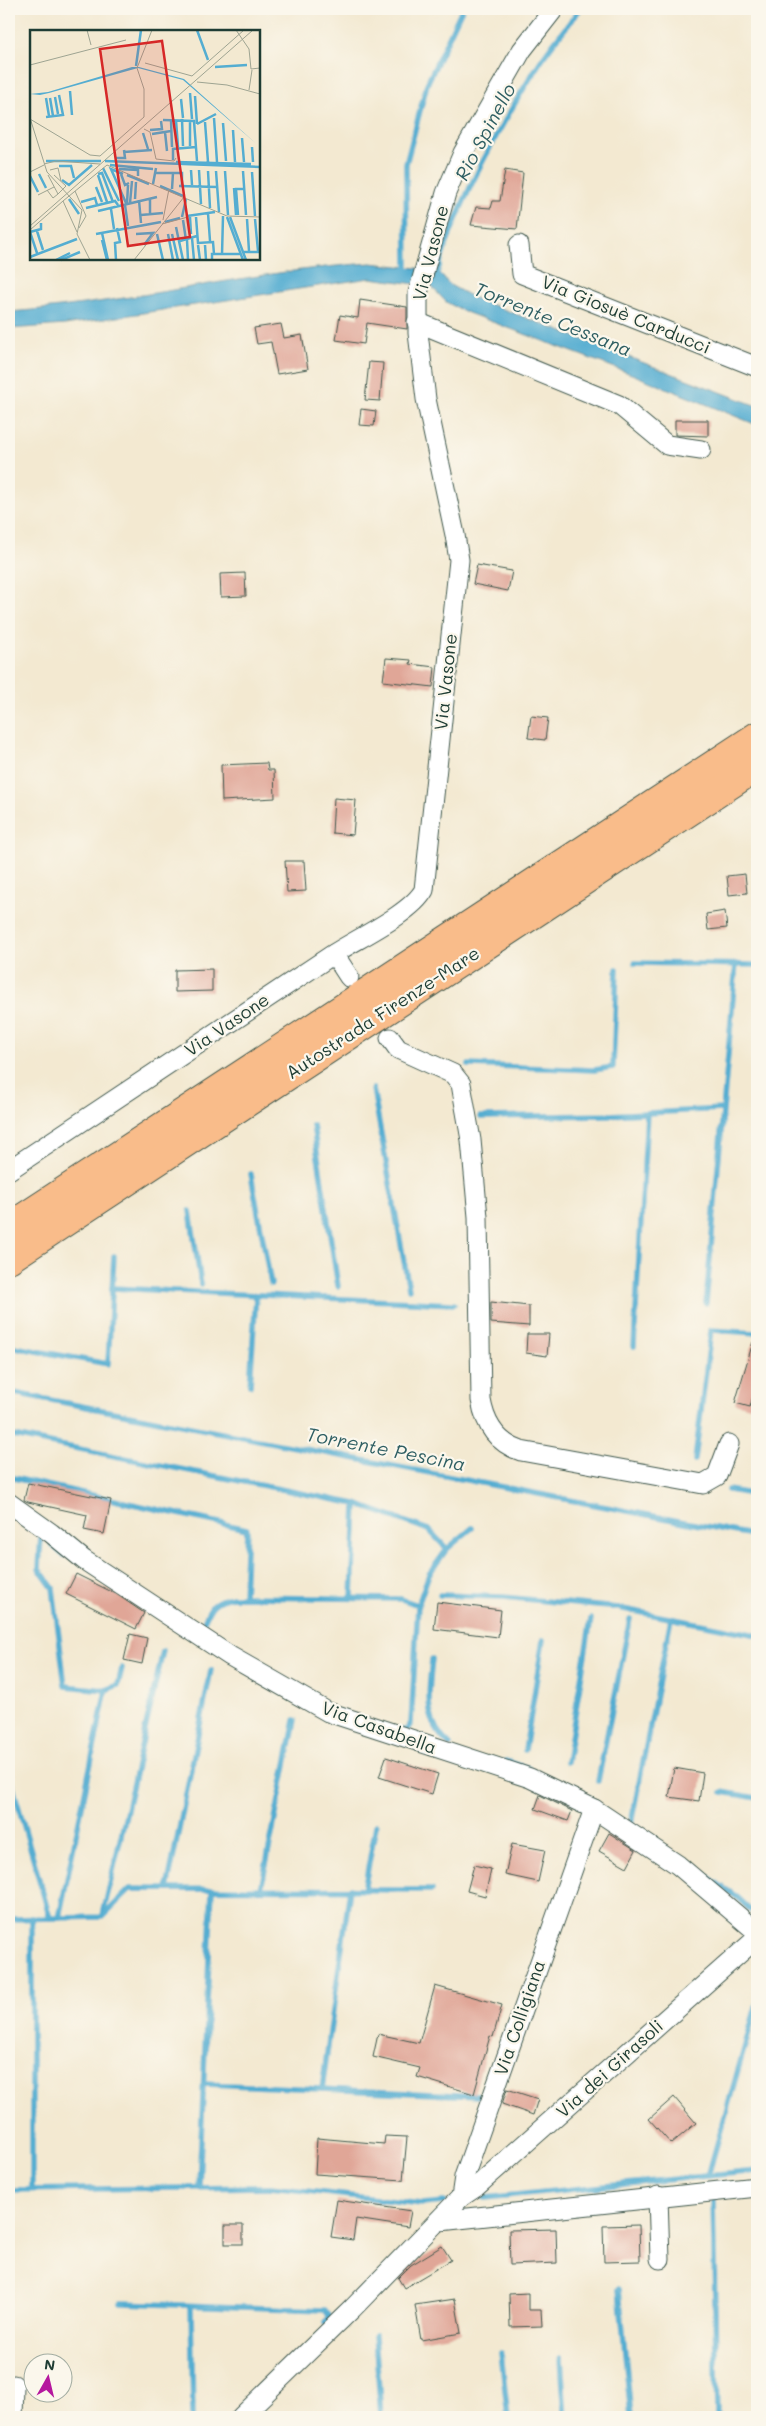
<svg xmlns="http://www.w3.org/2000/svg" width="766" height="2426" font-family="Mali,sans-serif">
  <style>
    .water { fill: #54add1; stroke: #3a7582 }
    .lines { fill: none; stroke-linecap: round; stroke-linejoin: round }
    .stream { stroke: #54add1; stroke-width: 5.5 }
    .building { fill: #e0a697 }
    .minor-casing { stroke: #3f574c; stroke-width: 21 }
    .highway-casing { stroke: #3f574c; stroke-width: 30 }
    .minor { stroke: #fff; stroke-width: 19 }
    .highway { stroke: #f9bc8a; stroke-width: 28 }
    .labels { text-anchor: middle; stroke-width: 4.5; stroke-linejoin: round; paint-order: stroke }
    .street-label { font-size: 18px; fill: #1f3d34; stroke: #fbf7ec }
    .water-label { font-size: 19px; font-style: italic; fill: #2f5f63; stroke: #fbf7ec }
    .inset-river { fill: none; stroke: #54add1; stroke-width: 2.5 }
    .inset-road { fill: none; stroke: #9ea492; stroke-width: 1 }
    .view { fill: #d62828; fill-opacity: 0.15; stroke: #d62828; stroke-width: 2.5 }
    .inset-edge { fill: none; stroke: #1f3d34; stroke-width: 2.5 }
  </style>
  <rect width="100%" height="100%" fill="#fbf7ec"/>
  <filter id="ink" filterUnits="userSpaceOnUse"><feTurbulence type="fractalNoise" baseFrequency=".02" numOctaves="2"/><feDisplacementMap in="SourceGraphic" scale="10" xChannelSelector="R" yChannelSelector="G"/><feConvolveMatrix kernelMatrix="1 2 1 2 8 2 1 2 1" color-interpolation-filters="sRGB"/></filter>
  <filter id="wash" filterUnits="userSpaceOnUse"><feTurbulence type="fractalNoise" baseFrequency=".0096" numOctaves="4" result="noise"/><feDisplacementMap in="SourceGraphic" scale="20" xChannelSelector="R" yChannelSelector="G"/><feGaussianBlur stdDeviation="1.12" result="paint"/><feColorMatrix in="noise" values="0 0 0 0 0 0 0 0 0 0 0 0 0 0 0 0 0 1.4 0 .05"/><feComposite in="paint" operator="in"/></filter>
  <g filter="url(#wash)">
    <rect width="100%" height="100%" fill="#f3e9d1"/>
    <path class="water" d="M371 263 417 268 440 274 450 285 474 298 757 406V425L634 375 463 311 446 302 431 286 370 278 65 325 9 329V312C130 303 250 271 371 263Z"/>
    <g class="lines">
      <g class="stream">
        <polyline points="407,274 406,164 427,84 462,9"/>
        <path d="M435 280C454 210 498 129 537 67 549 47 566 28 580 9"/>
        <polyline points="635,963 757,965"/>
        <polyline points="469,1065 594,1070 613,1067 617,969"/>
        <polyline points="373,1089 409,1289"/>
        <polyline points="481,1117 608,1115 723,1109"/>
        <polyline points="313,1125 338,1286"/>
        <polyline points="251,1174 271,1284"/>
        <polyline points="190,1211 201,1284"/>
        <polyline points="112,1288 454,1304"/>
        <polyline points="706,1303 736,964"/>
        <polyline points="9,1346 108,1364 114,1256"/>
        <polyline points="634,1346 647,1113"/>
        <polyline points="250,1385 256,1295"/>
        <polyline points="9,1392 757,1536"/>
        <polyline points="9,1435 356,1504 429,1530 447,1549"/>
        <polyline points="695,1460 711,1330 757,1333"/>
        <polyline points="9,1477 247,1529 244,1597"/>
        <polyline points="728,1490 757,1495"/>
        <polyline points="41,1535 39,1569 53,1588 65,1686 106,1690 118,1685 122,1668"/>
        <polyline points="52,1545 63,1555"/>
        <polyline points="440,1595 503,1597 618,1608 757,1635"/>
        <polyline points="352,1598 356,1504"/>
        <path d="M201 1628C210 1609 210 1601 232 1597L401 1599 418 1605"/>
        <path d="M432 1659C429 1692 422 1721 450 1745"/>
        <polyline points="403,1730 406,1731 411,1723 418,1605 429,1574 447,1549 472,1528"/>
        <polyline points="525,1750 543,1640"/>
        <polyline points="506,1761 528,1768"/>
        <polyline points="567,1762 591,1619"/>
        <polyline points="9,1773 50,1918"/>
        <polyline points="598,1781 630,1619"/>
        <polyline points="722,1792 757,1798"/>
        <polyline points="631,1824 671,1618"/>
        <polyline points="696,1869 737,1897 757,1916"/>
        <polyline points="167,1889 211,1670"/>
        <polyline points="261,1889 295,1720"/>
        <polyline points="364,1890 376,1825"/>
        <polyline points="103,1915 163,1651"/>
        <polyline points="59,1918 106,1690"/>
        <polyline points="9,1919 102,1917 130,1889 432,1890"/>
        <polyline points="204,2084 480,2096"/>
        <polyline points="322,2089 350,1889"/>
        <polyline points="708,2176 757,2003"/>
        <polyline points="199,2187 212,1889"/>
        <polyline points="32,2188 32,1918"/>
        <polyline points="9,2190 270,2187 422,2204 444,2202"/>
        <polyline points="713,2197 717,2417"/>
        <polyline points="485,2198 757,2171"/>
        <polyline points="619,2289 631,2417"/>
        <polyline points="121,2303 325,2310 330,2317 325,2322"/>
        <polyline points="191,2306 193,2417"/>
        <polyline points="375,2335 381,2417"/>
        <polyline points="501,2353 508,2417"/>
        <polyline points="561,2358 565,2417"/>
      </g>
    </g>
    <g id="blocks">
      <g class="building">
        <polygon points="505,170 523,173 517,229 471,225 476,207 491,208 493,201 500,201"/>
        <polygon points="360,300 407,307 407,329 367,323 364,344 336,340 340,315 358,318"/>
        <polygon points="281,324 284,338 302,335 308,369 277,374 271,342 257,344 254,328"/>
        <polygon points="369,362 383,363 380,401 365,400"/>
        <polygon points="361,409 376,411 374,426 359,425"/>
        <polygon points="675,420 708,420 708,436 675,435"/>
        <polygon points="477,565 512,571 508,591 473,584"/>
        <polygon points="245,573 246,596 221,597 220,574"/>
        <polygon points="386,658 411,660 410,664 435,667 433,687 383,681"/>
        <polygon points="531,716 548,718 545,740 528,738"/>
        <polygon points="267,763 268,770 274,770 275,798 222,801 221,765"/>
        <polygon points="334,798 356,800 353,835 332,833"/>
        <polygon points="285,861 304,861 306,891 287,892"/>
        <polygon points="745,874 747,893 729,895 727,876"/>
        <polygon points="725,911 727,928 708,930 706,914"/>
        <polygon points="212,969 212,991 175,992 175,970"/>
        <polygon points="491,1302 529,1306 529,1326 491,1323"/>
        <polygon points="527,1334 549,1334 547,1356 526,1353"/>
        <polygon points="753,1342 757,1343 757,1381 750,1407 735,1403"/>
        <polygon points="28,1483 111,1500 104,1534 84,1530 87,1515 28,1502 24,1500"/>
        <polygon points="76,1574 116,1594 144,1613 136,1629 66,1594"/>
        <polygon points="437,1602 501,1610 498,1637 434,1629"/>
        <polygon points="130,1634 147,1638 142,1664 124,1660"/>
        <polygon points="386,1757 438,1774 432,1794 379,1777"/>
        <polygon points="674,1768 703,1773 699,1801 669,1797"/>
        <polygon points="540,1795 572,1811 568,1821 535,1809"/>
        <polygon points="609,1833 636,1850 627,1867 599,1851"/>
        <polygon points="512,1844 545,1850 538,1882 505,1875"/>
        <polygon points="474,1865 491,1869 485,1896 467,1891"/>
        <polygon points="435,1986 502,2005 493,2037 490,2036 474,2094 417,2077 420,2068 373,2057 378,2034 419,2043"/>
        <polygon points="507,2089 538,2099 533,2115 502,2104"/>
        <polygon points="674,2097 696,2123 671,2144 649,2119"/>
        <polygon points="385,2136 407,2137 403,2180 315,2174 317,2138 384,2144"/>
        <polygon points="337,2200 411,2211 408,2227 356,2219 353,2240 331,2237"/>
        <rect x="225" y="2225" width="18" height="19"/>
        <polygon points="639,2225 640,2261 604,2262 603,2226"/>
        <polygon points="556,2229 557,2263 510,2265 509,2230"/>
        <polygon points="442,2246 451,2260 404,2288 398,2278 411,2265"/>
        <polygon points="528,2293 528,2310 541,2310 542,2326 510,2327 509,2294"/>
        <polygon points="455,2299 461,2333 421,2340 415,2305"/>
      </g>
    </g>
  </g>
  <g filter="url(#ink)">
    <use href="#blocks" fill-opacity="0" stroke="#3f574c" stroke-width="1"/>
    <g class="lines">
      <defs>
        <g id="minor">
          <polyline points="519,245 522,274 757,367"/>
          <polyline points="417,322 619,405 667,445 701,450"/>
          <polyline points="334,954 349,977"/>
          <path d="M390 1038 398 1049 453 1074 461 1084 471 1140 478 1217 481 1400C485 1424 497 1443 521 1451L703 1484 717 1476 729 1444"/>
          <path d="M9 1170C116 1099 224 1027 332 955 356 939 411 914 424 890L459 560 455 535 426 399 418 333V293L446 193 463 153 522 50 554 9"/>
          <polyline points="9,1503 51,1533 84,1560 230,1656 328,1712 530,1778 594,1809 678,1865 757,1932"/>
          <polyline points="658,2196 660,2259"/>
          <polyline points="461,2197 476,2187 757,1938"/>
          <polyline points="440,2221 757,2187"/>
          <polyline points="13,2417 14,2385"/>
          <polyline points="241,2417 352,2309 461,2197 464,2177 594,1809"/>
        </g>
        <g id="highway">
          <polyline points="9,1227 757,736"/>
          <polyline points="9,1259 757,767"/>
        </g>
      </defs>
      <use href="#minor" class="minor-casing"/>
      <use href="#highway" class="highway-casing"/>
      <use href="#minor" class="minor"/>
      <use href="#highway" class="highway"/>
    </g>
  </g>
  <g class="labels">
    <g class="street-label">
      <text transform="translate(431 253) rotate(-76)" y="6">Via Vasone</text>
      <text transform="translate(626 315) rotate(22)" y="6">Via Giosuè Carducci</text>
      <text transform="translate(446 682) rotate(-84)" y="6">Via Vasone</text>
      <text transform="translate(383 1013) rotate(-33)" y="6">Autostrada Firenze-Mare</text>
      <text transform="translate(227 1025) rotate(-34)" y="6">Via Vasone</text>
      <text transform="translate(379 1728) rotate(20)" y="6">Via Casabella</text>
      <text transform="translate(520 2018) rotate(-71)" y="6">Via Colligiana</text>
      <text transform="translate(610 2069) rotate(-42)" y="6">Via dei Girasoli</text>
    </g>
    <g class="water-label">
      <text transform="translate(485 132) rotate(-62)" y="7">Rio Spinello</text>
      <text transform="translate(553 319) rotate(22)" y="7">Torrente Cessana</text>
      <text transform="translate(386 1449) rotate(11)" y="7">Torrente Pescina</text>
    </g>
  </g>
  <g transform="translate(30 30)">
    <rect width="230" height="230" fill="#f3e9d1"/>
    <path d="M102 37H109L154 49 230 117 153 50 108 38 19 63 10 65 0 64 18 62Z" fill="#54add1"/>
    <path class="inset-river" d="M167 0 178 30M106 36 111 0M185 37 217 35M40 61 42 85M160 63 162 89M165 66 167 94M25 67 28 84M16 68 19 86M20 68 23 86M151 69 153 88M16 87 33 85 29 65M184 88 187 132M152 89 153 116M133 90 164 91 167 131M141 90 142 117M146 90 148 117M160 92V116M175 92 178 132M193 93 196 131M167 94 186 84M120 100 132 99 131 91M203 100 205 132M135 102 137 121M113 103 118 119M122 104 141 101M212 108 214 132M222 117 223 132M94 122 122 120M85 128H95L94 120M143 130V119L166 117M16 131H71M75 131 230 137M146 132 221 134M80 135 123 139M29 136H41L44 148M73 138 89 171M89 139 108 140V146M161 140 162 155M169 140 171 174M178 141 180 178M186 141 189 182M195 141 198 185M213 141 216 185M222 142 225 186M124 143H152V156M9 144 16 158M68 144 72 143 83 172M91 144 95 155 99 153M93 144 81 139 96 173M68 145 77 172M97 145 119 154M0 146 8 162M32 150 39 155 62 135M123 154 126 138M130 156 153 166M149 156 187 157M66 157 72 172M204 158 206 185M142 159 143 143M120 168V184M39 169 49 184M105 169 106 152M109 170 111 193M51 172 65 168 67 175M100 173 102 151M97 174 98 155M95 175 98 196M56 178 85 171 88 175M81 179 84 199M68 181 127 167M178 183 180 211M111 185 133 183M208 185 206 159H213M157 186 185 182M152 187 156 169M160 187 161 204M166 187 168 213 183 212 184 224M197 187 213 230M200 187 216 230M217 189 219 221M225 189 228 221M153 190 156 210M135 192 150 188M146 197 153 230M7 201 13 220M0 202 7 223M0 202 11 199V193M72 203 78 230M66 204 131 192M106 204 123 203 114 215M127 204 133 230M138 204 143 230M142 204 148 230M162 208 164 230M72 210 77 230M157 210 158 230M150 211 167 206M168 215 170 230M175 215 176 230M213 222H230M192 225 193 186M0 227 47 209M26 230 40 223M31 230 50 222M86 230 85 213 90 212 87 198M182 230V224H210"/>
    <path class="inset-road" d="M57 0 61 15M206 0 219 19 221 39 230 38M230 3V19M115 33 162 46 214 0M0 35 96 10M167 52 197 55 230 64M219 60 222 40M0 88 17 142 52 180 47 204 60 230M0 89 60 125 70 126 114 87V59L107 38 122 0M114 99 120 102 126 129 144 131 146 128M14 134 26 131 70 134M20 140 28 138 31 151M0 142 14 135M24 145 36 156 28 164M17 160 23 168 28 164 18 145M45 161 56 186 49 198M8 165 24 157M33 171 77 135 197 186 230 187M133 190 139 159M132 194 158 187 160 198M0 196 223 0M0 200 33 171 47 202M104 230 154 167"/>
    <path class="view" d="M132 11 160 207 98 216 70 19Z"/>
    <rect width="230" height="230" class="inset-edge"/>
  </g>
  <rect width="766" height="2426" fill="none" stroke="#fbf7ec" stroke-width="30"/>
  <g transform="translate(48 2378) rotate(8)"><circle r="24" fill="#fbf7ec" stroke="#a3ada2"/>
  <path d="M0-4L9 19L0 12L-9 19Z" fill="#b5179e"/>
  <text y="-8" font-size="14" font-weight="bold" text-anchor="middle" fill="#1f3d34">N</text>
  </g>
</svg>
